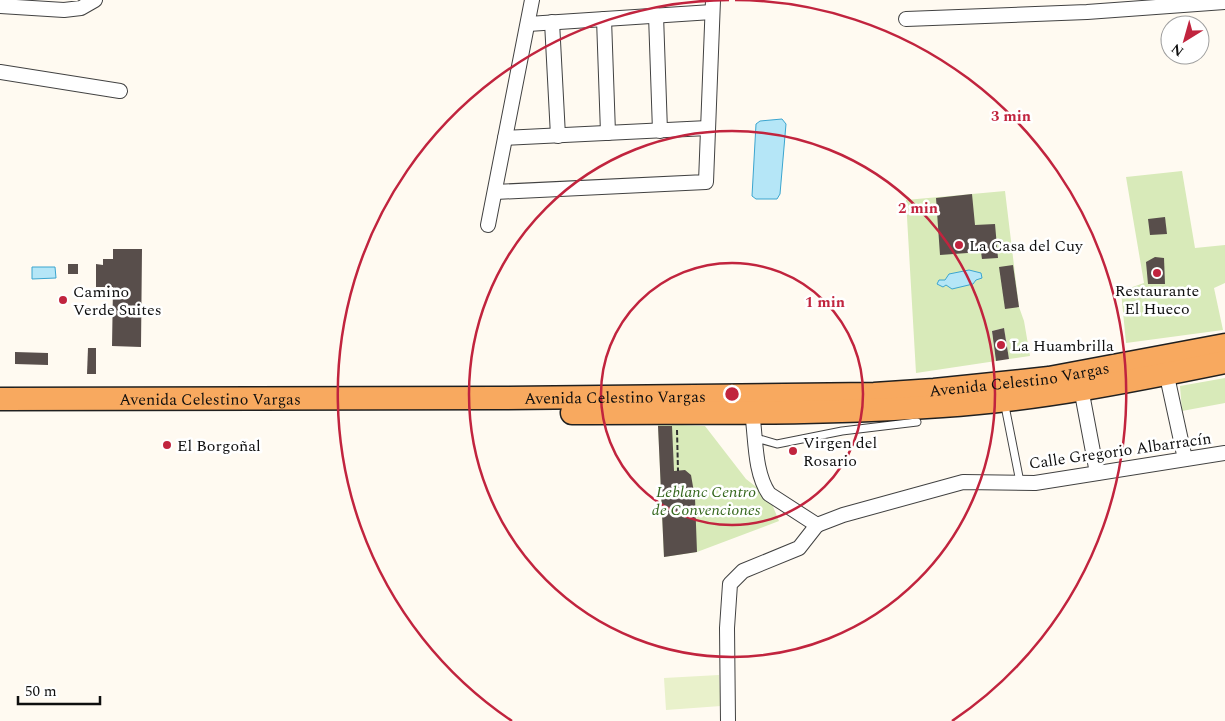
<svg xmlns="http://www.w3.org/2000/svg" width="1225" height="721" font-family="Spectral,serif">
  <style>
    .green { fill: #d8eab9 }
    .pitch { fill: #e9f1cb }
    .water { fill: #b5e6f7; stroke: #3ba5cf }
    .building { fill: #584e4b }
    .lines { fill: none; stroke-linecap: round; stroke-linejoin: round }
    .service-casing { stroke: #424242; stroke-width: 9 }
    .minor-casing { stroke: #424242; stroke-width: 16 }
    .trunk-casing { stroke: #202020; stroke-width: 25 }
    .path { stroke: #313131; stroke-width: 2; stroke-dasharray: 5 2.5; stroke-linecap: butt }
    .service { stroke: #fff; stroke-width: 7 }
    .minor { stroke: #fff; stroke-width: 14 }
    .trunk { stroke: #f8a95f; stroke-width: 22 }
    .ring { fill: none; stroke: #c1243e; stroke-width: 2.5 }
    .poi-dot { fill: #c1243e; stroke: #fff; stroke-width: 2 }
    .labels { text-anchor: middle; stroke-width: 5; stroke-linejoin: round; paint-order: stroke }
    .poi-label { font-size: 16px; fill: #0f0f0f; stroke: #fff; text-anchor: start }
    .street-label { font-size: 16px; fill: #0f0f0f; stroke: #fff }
    .park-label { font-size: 16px; font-style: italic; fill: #36681e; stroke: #fff }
    .centre { fill: #c1243e; stroke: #fff; stroke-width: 2.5 }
    .ring-label { font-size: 15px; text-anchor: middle; font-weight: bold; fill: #c1243e; stroke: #fff; stroke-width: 5; stroke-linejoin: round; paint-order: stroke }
  </style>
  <rect width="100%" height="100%" fill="#fffaf1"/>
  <g class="green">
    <polygon points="1182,171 1195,248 1225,245 1225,283 1214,288 1223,330 1126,343 1121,291 1144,283 1126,177"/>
    <polygon points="1005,191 1019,307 1024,321 1030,356 1009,359 1004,328 992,331 996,361 916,373 906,200"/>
    <polygon points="1225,378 1225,403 1182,411 1180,386"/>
    <polygon points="658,424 705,426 746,479 769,497 779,521 697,552 664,557"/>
  </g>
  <polygon class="pitch" points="719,675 721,706 666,710 664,678"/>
  <g class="water">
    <polygon points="782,119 786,124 780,194 777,199 756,199 752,196 756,124 760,121"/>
    <polygon points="32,267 55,267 56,278 32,279"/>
    <polygon points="969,270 981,273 982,278 976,280 973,284 952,289 946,285 943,287 937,284 939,280 945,280 949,274"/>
  </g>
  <g class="building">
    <polygon points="972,194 975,225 995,224 998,258 982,259 981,252 940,255 936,198"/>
    <polygon points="1165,217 1167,234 1150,235 1148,219"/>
    <polygon points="113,249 142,249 141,347 112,346 113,287 96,287 96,264 103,265 103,259 113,259"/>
    <polygon points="1155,257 1164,258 1165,284 1148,284 1146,262"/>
    <rect x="68" y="264" width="10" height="10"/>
    <polygon points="1013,265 1019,307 1005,309 999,267"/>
    <polygon points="1004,328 1009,359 996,361 992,331"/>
    <polygon points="88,348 96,348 96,374 87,374"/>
    <polygon points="15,352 48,353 48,365 15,364"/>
    <polygon points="658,426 672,426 674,471 685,470 691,475 695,498 697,552 664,557"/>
  </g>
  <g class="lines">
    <defs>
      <g id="service">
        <polyline points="1006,411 1020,482"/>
        <polyline points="756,438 777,444 842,431 917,422"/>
      </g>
      <g id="minor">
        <polyline points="0,6 64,10 81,8 95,0"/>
        <polyline points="656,15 660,131"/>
        <polyline points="604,19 608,133"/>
        <polyline points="906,19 1087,12 1225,2"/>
        <polyline points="552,22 558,136"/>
        <polyline points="528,24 712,12"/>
        <polyline points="0,72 120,91"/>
        <polyline points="505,138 708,128"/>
        <polyline points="495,192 706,182 713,0"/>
        <polyline points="488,225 532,0"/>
        <polyline points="1165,367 1185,459"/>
        <polyline points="1080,383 1097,473"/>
        <path d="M752 412C756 438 754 472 769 494L817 525"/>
        <polyline points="817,525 843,515 963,482 1035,483 1225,453"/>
        <polyline points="728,721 727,628 730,584 743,571 799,548 817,525"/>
      </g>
      <g id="trunk">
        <path id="s1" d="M0 399 503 398 874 394 934 390 1049 378 1225 345"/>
        <path d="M572 413C696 412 819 415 942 406 1037 400 1132 381 1225 362"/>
      </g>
    </defs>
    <use href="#service" class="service-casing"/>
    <use href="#minor" class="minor-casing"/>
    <use href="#trunk" class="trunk-casing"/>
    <polyline class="path" points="677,430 678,471"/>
    <use href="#service" class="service"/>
    <use href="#minor" class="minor"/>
    <use href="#trunk" class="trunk"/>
  </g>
  <g class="ring">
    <circle cx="732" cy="394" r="131"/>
    <circle cx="732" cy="394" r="263"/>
    <path d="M512 721A394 394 0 0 1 729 0M735 0A394 394 0 0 1 952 721"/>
  </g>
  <g class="poi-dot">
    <circle cx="959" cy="245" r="5"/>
    <circle cx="1157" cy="273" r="5"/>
    <circle cx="63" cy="300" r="5"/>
    <circle cx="1001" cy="345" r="5"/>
    <circle cx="167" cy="445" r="5"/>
    <circle cx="793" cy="451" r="5"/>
  </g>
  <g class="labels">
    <g class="poi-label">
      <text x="969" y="251">La Casa del Cuy</text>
      <text x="1157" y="296" text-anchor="middle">Restaurante<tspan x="1157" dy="18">El Hueco</tspan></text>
      <text x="73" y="297">Camino<tspan x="73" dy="18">Verde Suites</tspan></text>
      <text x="1011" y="351">La Huambrilla</text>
      <text x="803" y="448">Virgen del<tspan x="803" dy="18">Rosario</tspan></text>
      <text x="177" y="451">El Borgoñal</text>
    </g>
    <g class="street-label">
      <text dy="6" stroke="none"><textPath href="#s1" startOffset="1020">Avenida Celestino Vargas</textPath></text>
      <text dy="6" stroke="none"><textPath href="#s1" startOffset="615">Avenida Celestino Vargas</textPath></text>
      <text dy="6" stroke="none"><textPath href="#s1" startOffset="210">Avenida Celestino Vargas</textPath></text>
      <text transform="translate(1120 450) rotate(-8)" y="6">Calle Gregorio Albarracín</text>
    </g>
    <g class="park-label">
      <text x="706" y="497">Leblanc Centro<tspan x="706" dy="18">de Convenciones</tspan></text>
    </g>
  </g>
  <circle cx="732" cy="394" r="8" class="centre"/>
  <g class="ring-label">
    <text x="1011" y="121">3 min</text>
    <text x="918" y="213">2 min</text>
    <text x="825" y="307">1 min</text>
  </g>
  <g transform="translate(1185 40) rotate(217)"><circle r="24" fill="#ffffff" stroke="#9f9f9f"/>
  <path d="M0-4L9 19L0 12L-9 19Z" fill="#c1243e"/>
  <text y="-8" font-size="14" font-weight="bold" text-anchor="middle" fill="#0f0f0f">N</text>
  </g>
  <path d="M18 696v8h82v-8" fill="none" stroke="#0f0f0f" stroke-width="2.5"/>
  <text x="25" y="696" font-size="15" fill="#0f0f0f" stroke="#ffffff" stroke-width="4" paint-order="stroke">50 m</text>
</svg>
